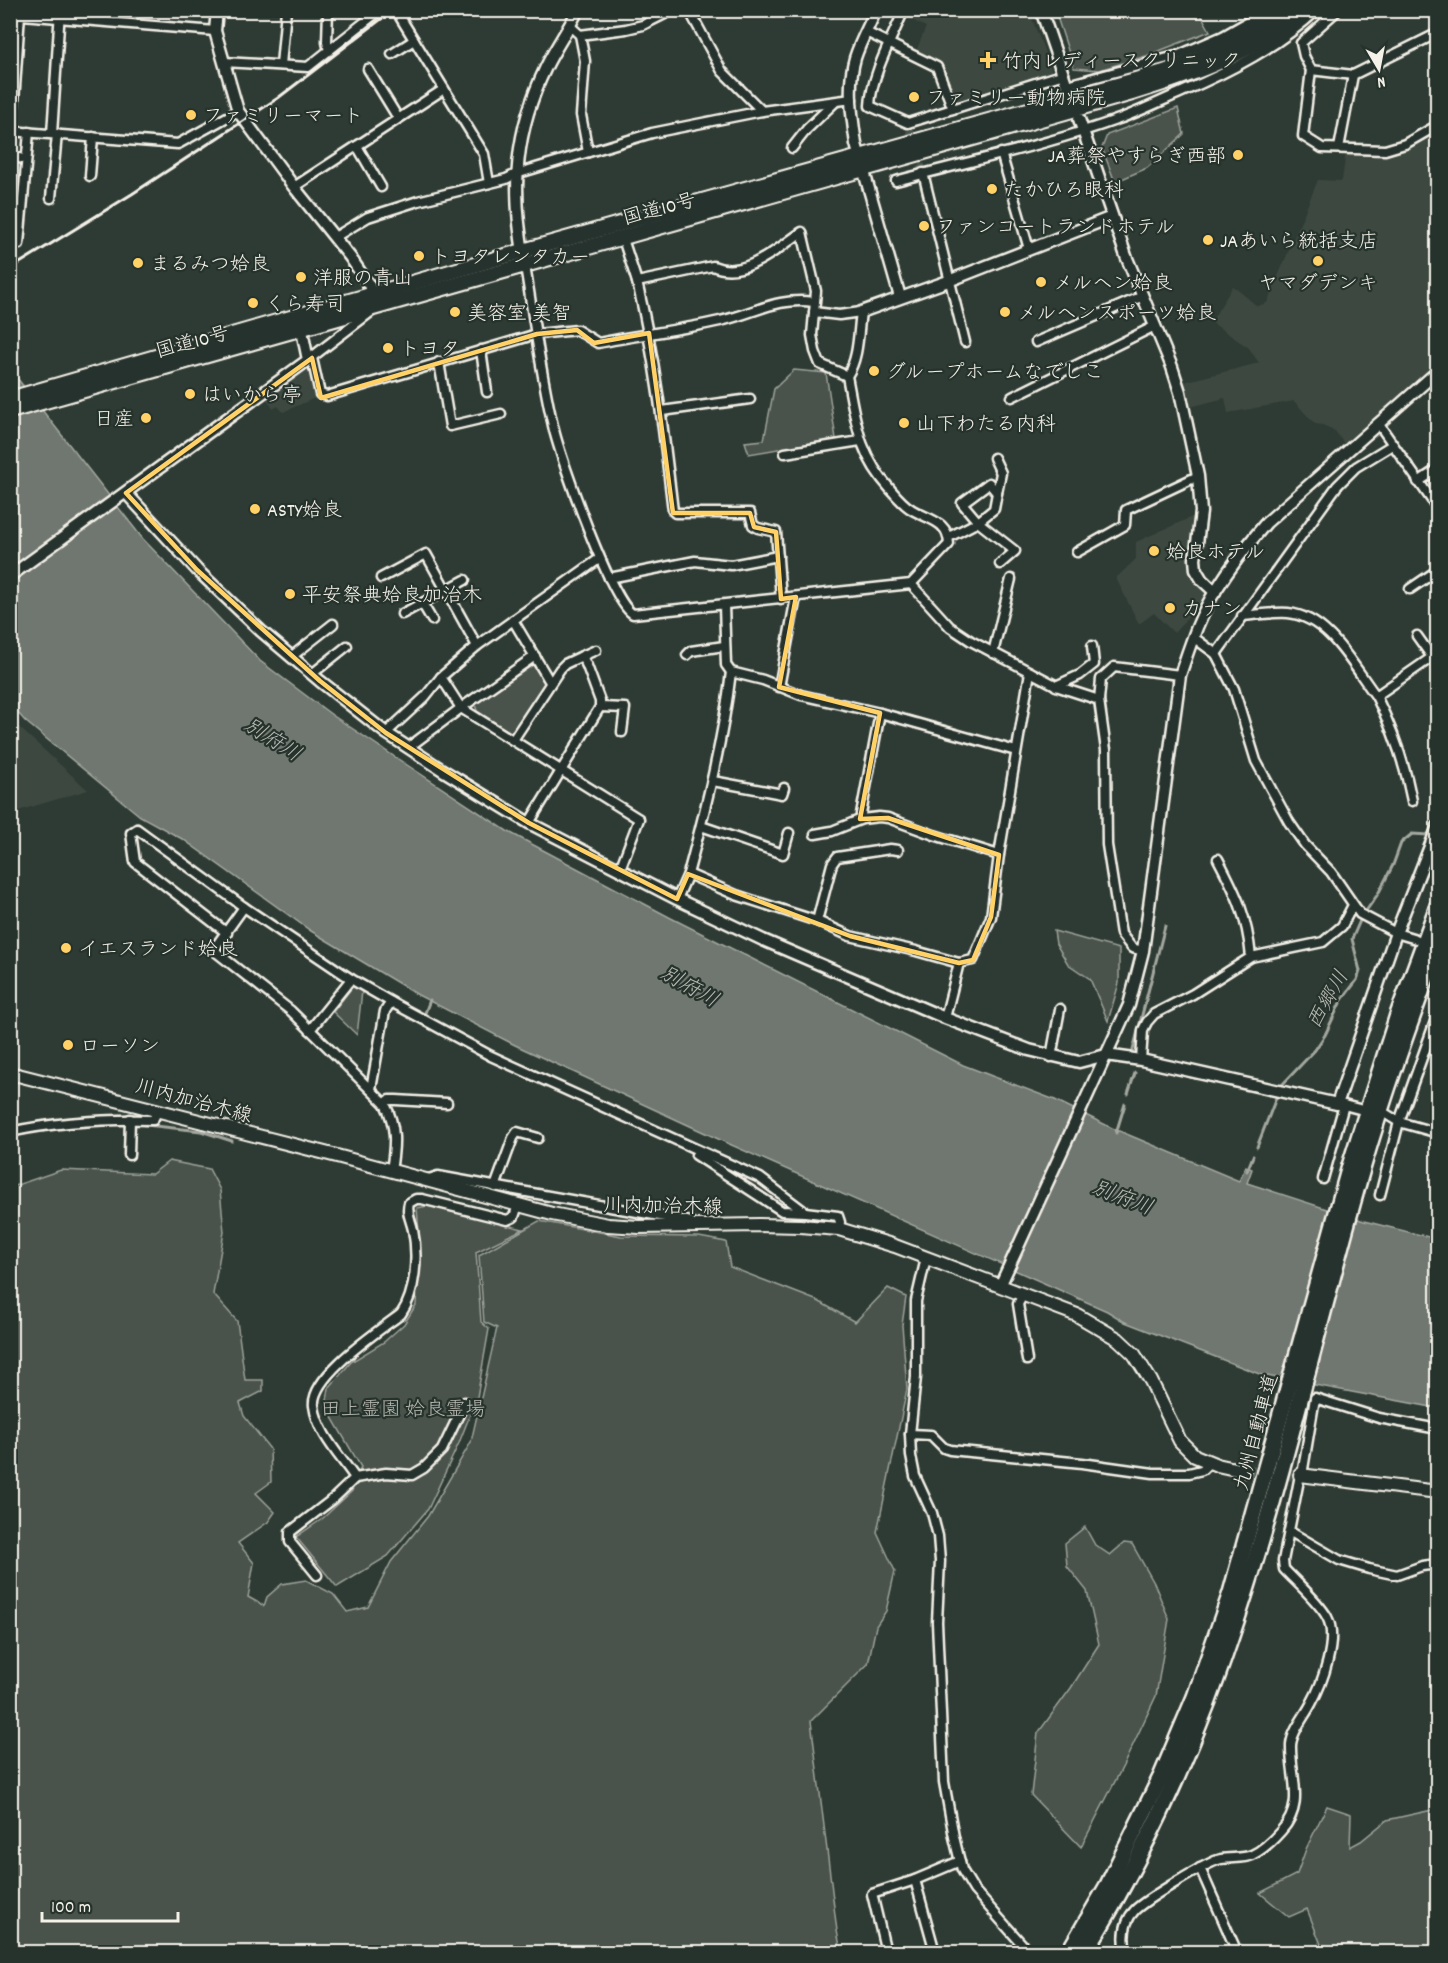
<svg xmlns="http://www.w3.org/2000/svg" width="1448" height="1963" font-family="Dekko,'Klee One',sans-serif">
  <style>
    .built { fill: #3c4841 }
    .green { fill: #48524c; stroke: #9ea29a; stroke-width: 1.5 }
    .water { fill: #6f7770; stroke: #a4a8a0; stroke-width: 1.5 }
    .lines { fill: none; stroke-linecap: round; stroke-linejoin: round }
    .stream { stroke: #a4a8a0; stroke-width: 3 }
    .minor-tunnel { stroke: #4c564f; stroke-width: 8; stroke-dasharray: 8 4; stroke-linecap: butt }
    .primary-tunnel { stroke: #4c564f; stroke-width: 12; stroke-dasharray: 12 6; stroke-linecap: butt }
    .minor-casing { stroke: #f4f1e8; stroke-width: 13 }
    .tertiary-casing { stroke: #f4f1e8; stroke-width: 15 }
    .primary-casing { stroke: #f4f1e8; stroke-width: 16 }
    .trunk-casing { stroke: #f4f1e8; stroke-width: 18 }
    .motorway-casing { stroke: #f4f1e8; stroke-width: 20 }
    .minor { stroke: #26332d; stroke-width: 8 }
    .tertiary { stroke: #26332d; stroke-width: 10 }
    .primary { stroke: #26332d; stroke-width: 12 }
    .trunk { stroke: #26332d; stroke-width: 14 }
    .motorway { stroke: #26332d; stroke-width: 15 }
    .rail { stroke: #f4f1e8; stroke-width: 3 }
    .marked { fill: none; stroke: #ffd166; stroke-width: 4.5; stroke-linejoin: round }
    .poi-dot { fill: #ffd166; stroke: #26332d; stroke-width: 2 }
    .labels { text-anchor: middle; stroke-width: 4.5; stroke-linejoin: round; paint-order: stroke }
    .poi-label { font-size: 20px; fill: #f4f1e8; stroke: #26332d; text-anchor: start }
    .street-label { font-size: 20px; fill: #f4f1e8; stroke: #26332d }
    .park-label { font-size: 20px; fill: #b8b9b1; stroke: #26332d }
    .water-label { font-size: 21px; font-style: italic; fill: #b8bab2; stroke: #26332d }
  </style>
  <rect width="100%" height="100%" fill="#2e3b34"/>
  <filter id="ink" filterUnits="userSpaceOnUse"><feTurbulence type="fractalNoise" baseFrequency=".0167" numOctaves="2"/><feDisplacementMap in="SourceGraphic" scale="12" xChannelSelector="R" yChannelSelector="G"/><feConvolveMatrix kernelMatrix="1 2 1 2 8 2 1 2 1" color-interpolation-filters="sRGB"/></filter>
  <g filter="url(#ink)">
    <g class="built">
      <polygon points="909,11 1029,11 1052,71 954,101 941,66 915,54 926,27 906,17"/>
      <polygon points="1437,125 1437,371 1347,448 1335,431 1323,425 1315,424 1294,401 1228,413 1225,398 1190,407 1184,382 1259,363 1249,348 1211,322 1233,286 1257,306 1267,303 1318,180 1342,181 1346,150 1385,150"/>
      <polygon points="307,368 315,398 283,412 278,406 273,409 267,399"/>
      <polygon points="1194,516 1190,572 1208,595 1174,633 1154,613 1139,624 1116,578 1136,559 1136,542"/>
      <polygon points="11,720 88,790 11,813"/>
    </g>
    <g class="green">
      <polygon points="1055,11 1199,11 1210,31 1146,56 1099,70 1074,68"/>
      <polygon points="1178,108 1184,134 1147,168 1115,182 1102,148 1107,135"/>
      <polygon points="794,370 826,373 836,439 749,454 745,442 764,440 774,389"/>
      <polygon points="533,665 545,683 511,733 477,711 475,704"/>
      <polygon points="1054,931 1119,949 1119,983 1108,1021 1090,979 1068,964 1056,944"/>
      <polygon points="354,985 362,991 357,1035 333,1012"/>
      <polygon points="169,1161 209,1169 220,1190 224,1232 213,1294 237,1321 245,1380 263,1380 263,1391 240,1403 244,1416 270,1449 271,1482 256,1493 275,1512 268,1522 238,1543 254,1563 248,1597 264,1606 267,1597 282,1584 306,1580 333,1594 347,1612 368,1607 391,1562 428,1516 471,1442 497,1328 484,1322 479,1255 539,1221 621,1236 699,1237 726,1242 730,1267 818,1301 855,1322 888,1288 906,1297 902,1325 907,1389 877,1532 895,1571 886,1611 876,1626 868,1664 811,1721 837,1931 841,1952 11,1952 11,1187 61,1170 152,1174"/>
      <polygon points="428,1206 523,1229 476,1252 481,1322 489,1329 477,1397 459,1443 428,1509 388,1556 337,1587 296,1537 322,1519 352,1491 361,1467 326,1407 329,1388 351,1362 384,1342 404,1324 416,1305 420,1245 417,1208"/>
      <polygon points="1085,1527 1095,1545 1110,1555 1124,1543 1132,1544 1154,1583 1169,1619 1156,1696 1123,1766 1081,1847 1031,1795 1038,1733 1071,1688 1099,1644 1087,1591 1067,1566 1065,1543"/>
      <polygon points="1327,1806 1351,1814 1350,1847 1361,1841 1387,1820 1437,1809 1437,1952 1324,1952 1307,1909 1289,1917 1260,1893 1297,1874 1306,1849"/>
    </g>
    <polygon class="water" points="10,369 143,539 260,661 332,715 404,763 507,831 671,918 963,1065 1055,1100 1112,1128 1239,1181 1246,1166 1252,1169 1247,1183 1364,1221 1437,1239 1437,1408 1262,1375 1125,1322 1107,1311 727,1143 515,1045 418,995 311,931 184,840 140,816 25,721 11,705"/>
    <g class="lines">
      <g class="stream">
        <polyline points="1366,911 1378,894 1393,865 1401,843 1412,834 1429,835"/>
        <polyline points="423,1018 430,1000"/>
        <polyline points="1133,1050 1165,926"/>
        <polyline points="1282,1085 1315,1050 1325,1035 1341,1001 1357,980 1360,971 1352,939 1362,916"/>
        <polyline points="1128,1094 1135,1073"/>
        <polyline points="137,1124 201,1131 232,1141"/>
        <polyline points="1116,1133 1125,1104"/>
        <polyline points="10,1137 32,1132"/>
        <polyline points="1257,1147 1276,1098"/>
        <polyline points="1247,1171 1253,1156"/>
      </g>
      <polyline class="minor-tunnel" points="910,130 923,173"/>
      <polyline class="primary-tunnel" points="1244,1471 1300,1475"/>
      <defs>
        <g id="minor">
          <polyline points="328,10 327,42 329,51"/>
          <polyline points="689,10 722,71 762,111"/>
          <path d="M904 10C892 38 871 76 870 106L908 123 1064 74"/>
          <polyline points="10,14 215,31"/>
          <polyline points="400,17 484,154 489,183"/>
          <polyline points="87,20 87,10"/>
          <polyline points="570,26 580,35 585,61 581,115 588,152"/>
          <polyline points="866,32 937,67 953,109"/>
          <polyline points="580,35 626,29 643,25 673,10"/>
          <polyline points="392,54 414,40"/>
          <polyline points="224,62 308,67 380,10"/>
          <polyline points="281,65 286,10"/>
          <polyline points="368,69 398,118"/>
          <polyline points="1311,70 1304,56 1301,43 1338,10"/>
          <polyline points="1353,75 1311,70 1303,136 1322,148 1385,150 1405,144 1438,125"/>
          <polyline points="1067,85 1179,55 1223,36 1269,10"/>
          <polyline points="10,131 178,144 238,111"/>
          <polyline points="12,131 20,14"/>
          <polyline points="52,134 60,10"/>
          <polyline points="357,146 381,187"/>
          <polyline points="792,148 807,129 835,102"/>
          <polyline points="1339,148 1353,75 1438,33"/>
          <polyline points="1001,153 1029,249"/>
          <polyline points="10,157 26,159"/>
          <polyline points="923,173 965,342"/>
          <polyline points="90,176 93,137"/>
          <path d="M896 181C970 161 1047 145 1119 119 1141 111 1161 101 1182 92 1231 71 1278 47 1317 10"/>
          <polyline points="294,187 444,89"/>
          <polyline points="51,198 57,134"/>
          <polyline points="335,237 368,217 418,201 506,179 516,174 652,133 762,111 852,99"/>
          <polyline points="623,239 637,282"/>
          <polyline points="19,244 29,132"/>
          <path d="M525 266C534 320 541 376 554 430 561 459 611 602 633 614L911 584 949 544C948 520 928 520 911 509 904 505 897 497 891 490 858 454 856 422 847 376 859 358 858 333 861 312L839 315 814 312"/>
          <polyline points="1036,342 1143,296"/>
          <polyline points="481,350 487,392"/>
          <path d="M312 358 320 394 327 396 537 334 577 330 598 343C638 335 680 330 720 321 756 313 776 297 814 302"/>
          <polyline points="308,360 372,311"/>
          <polyline points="439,362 450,426 501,414"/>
          <polyline points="1012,397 1155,326"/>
          <polyline points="662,411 750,399"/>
          <polyline points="1378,423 1438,509"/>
          <polyline points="785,453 860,441"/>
          <polyline points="994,458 1001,473 997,493"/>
          <polyline points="1418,482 1438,469"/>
          <polyline points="949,537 978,522 994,509 997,493 989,483 962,503 978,522 1015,551 1000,564"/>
          <polyline points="1077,552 1125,525 1126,510 1198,476"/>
          <polyline points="381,578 426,554 477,646"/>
          <polyline points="609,578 695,561 731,565 778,556"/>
          <polyline points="911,584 950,627 971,641 1059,687 1099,700"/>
          <polyline points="1410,589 1438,570"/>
          <path d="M781 599 776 532 758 528 753 525 750 513H675L673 511C664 434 655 357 637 282L713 266C744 280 778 248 802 232L816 291 812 335 815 351 820 364 847 376"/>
          <polyline points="422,603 432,620"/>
          <polyline points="724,605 726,665 731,672 763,680 801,695 880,713 1016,751"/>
          <polyline points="402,614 465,580"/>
          <path d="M1242 616C1257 615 1273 612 1288 613 1329 617 1353 666 1376 696L1438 653"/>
          <polyline points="513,620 550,682"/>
          <polyline points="1417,636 1432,657"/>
          <polyline points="1193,637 1216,654 1234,689 1256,761 1289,822 1305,845 1331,872 1360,914 1396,933 1416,939"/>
          <polyline points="993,653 1011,579"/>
          <polyline points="1216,654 1337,486 1356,467 1392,445"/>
          <polyline points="687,655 691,651 724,646"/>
          <polyline points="582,656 596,650"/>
          <polyline points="291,657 333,624"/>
          <path d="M731 672C723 740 706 807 688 874L736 895 817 921 850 936 916 951 959 963 973 960 991 917 999 855 1030 672"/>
          <polyline points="312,674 347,646"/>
          <polyline points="441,677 461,708 639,819 620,869"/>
          <polyline points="1056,686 1080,675 1094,664 1092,646"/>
          <polyline points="779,687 796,597"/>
          <path d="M1376 696C1393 730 1405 764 1412 801"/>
          <polyline points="600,707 625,708 622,732"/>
          <polyline points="386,733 425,697 441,677 477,646 599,559"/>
          <polyline points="513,740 560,669 565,664 582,656 587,666 600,701 600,707 529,823"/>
          <polyline points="409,747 461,708 535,656"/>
          <polyline points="713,781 782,794 784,788"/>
          <polyline points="862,819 861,814 880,713"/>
          <polyline points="701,826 783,854 789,833"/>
          <polyline points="815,834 832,831 862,819 879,817 888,818 934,835 999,855"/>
          <path d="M1218 859C1237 895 1247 916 1251 957"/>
          <polyline points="677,899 688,874"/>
          <polyline points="244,907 351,979 310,1030"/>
          <polyline points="817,921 832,864 837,857 890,849 898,850"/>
          <path d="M227 933 135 862 131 833 137 829 244 907 216 946V952L291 1011 385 1104C397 1127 395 1146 391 1171"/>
          <polyline points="1143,951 1132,948 1121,934 1107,845 1106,750 1099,700 1101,679 1114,667 1180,675"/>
          <polyline points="351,979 391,1002 385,1011 371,1089"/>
          <polyline points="391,1002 491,1056 760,1178 805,1212 838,1216 840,1222 839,1229"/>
          <polyline points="945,1018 959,963"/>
          <polyline points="1051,1057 1060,1009"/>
          <polyline points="1141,1060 1143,1030 1147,1022 1154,1014 1193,994 1251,957 1323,942 1342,926 1353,905"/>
          <polyline points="385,1104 389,1100 396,1100 447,1103"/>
          <polyline points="1340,1104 1359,1109"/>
          <polyline points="1386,1114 1399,1122 1438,1133"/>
          <path d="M10 1132C57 1122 106 1119 153 1120L158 1110"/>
          <polyline points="129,1155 130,1119"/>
          <polyline points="696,1155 782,1211 805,1212"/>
          <polyline points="1323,1179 1344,1105"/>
          <polyline points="426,1180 438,1176 682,1220 691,1222 692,1224"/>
          <polyline points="495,1187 513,1138 517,1132 538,1138"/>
          <polyline points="1380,1195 1399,1122 1438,1013"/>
          <polyline points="926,1258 916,1301 916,1377 910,1434 911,1456 915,1476 932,1513 938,1536 940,1561 937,1622 944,1782 954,1837 962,1870 974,1890 1029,1952"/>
          <polyline points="1023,1295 1018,1304 1027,1360"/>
          <path d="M465 1402 442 1450 424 1468 412 1475 386 1473 355 1478C341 1457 317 1432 314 1406 310 1376 379 1331 401 1314 416 1293 418 1255 413 1230 411 1220 406 1213 409 1203L416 1199H422L507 1220 514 1217 518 1205"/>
          <polyline points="910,1434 931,1435 944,1448 950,1450 1082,1463 1153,1473 1189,1473 1202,1470 1210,1462"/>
          <polyline points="1289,1531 1339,1560 1369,1569 1397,1575 1422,1566 1438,1564"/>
          <polyline points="317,1575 290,1542 290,1532 333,1499 355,1478"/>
          <polyline points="1200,1868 1237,1952"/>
          <polyline points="915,1880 935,1952"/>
          <polyline points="886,1952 872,1894 915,1880 960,1861"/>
          <path d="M1126 1952C1123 1938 1123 1922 1135 1910 1145 1900 1207 1862 1221 1859 1231 1857 1243 1859 1252 1855 1263 1850 1273 1840 1281 1831 1306 1804 1290 1778 1291 1745 1292 1731 1305 1716 1311 1704 1322 1684 1339 1639 1327 1617 1319 1602 1296 1582 1284 1569L1283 1561 1300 1475 1303 1469 1315 1398 1379 1418 1438 1429"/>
        </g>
        <g id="tertiary">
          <polyline points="217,10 215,31 238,111 294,187 350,257 369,285 375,301"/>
          <path d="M876 10C869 26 860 42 855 58 847 85 852 117 856 144L900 297"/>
          <polyline points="1041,10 1069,92"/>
          <polyline points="1079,119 1126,256 1172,367 1180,392 1198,476 1201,512 1195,559 1196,570 1202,580 1215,592"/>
          <path d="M524 257C511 188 515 131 546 67 555 48 568 30 578 10"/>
          <polyline points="861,312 951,280 1112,217"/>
          <polyline points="126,493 197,570 261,631 320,681 386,733 444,771 529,823 677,899 763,940 945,1018 1029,1050 1079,1062 1106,1055 1141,1060 1337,1104 1396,933 1438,826"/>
          <polyline points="10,576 308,360 300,321"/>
          <path d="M1000 1286 1129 1005 1143 951 1180 675C1190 646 1199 616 1216 590 1231 566 1248 544 1266 523L1438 371"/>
        </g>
        <g id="primary">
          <polyline points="10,1073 333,1155 552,1214 608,1225 639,1227 759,1225 800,1226 839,1229 895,1246 1077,1315 1118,1339 1134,1354 1151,1381 1180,1441 1195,1456 1217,1465 1244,1471"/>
          <polyline points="1300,1475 1438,1492"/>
        </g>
        <g id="trunk">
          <path d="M10 399 523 251 1164 72C1208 56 1247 36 1286 10"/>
          <path d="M10 411 1132 93C1194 74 1255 52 1305 10"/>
        </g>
        <g id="motorway">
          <polyline points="1069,1952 1108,1885 1162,1775 1195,1697 1231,1593 1350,1166 1398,1015 1438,906"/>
          <path d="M1085 1952C1133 1873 1175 1788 1208 1701 1273 1528 1311 1346 1362 1169 1384 1093 1411 1019 1438 945"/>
        </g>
      </defs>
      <use href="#minor" class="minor-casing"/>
      <use href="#tertiary" class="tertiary-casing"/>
      <use href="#primary" class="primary-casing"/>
      <use href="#trunk" class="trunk-casing"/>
      <use href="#motorway" class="motorway-casing"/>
      <use href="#minor" class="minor"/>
      <use href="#tertiary" class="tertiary"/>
      <use href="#primary" class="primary"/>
      <use href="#trunk" class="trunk"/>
      <use href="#motorway" class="motorway"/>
      <polyline class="rail" points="10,269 132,194 278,98 393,10"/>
    </g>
  </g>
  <path class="marked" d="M577 330 594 343 649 333 673 513H750L754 527 776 532 781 599 796 597 779 687 880 713 860 819 888 818 999 855 991 917 973 960 959 963 850 936 688 874 677 899 529 823 386 733 320 681 197 570 126 493 312 358 321 398 537 334Z"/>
  <g class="poi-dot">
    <path d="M985 51h6v6h6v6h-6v6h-6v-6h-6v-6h6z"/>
    <circle cx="914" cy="97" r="6"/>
    <circle cx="191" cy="115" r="6"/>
    <circle cx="1238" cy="155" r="6"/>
    <circle cx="992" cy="189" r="6"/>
    <circle cx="924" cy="226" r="6"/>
    <circle cx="1208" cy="240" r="6"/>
    <circle cx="419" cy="256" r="6"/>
    <circle cx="1318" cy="261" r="6"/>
    <circle cx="138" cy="263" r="6"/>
    <circle cx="301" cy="277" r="6"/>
    <circle cx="1041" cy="282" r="6"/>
    <circle cx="253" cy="303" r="6"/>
    <circle cx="455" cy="312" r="6"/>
    <circle cx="1005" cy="312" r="6"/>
    <circle cx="388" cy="348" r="6"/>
    <circle cx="874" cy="371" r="6"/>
    <circle cx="190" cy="394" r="6"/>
    <circle cx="146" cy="418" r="6"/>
    <circle cx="904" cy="423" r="6"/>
    <circle cx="255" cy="509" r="6"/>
    <circle cx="1154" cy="551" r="6"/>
    <circle cx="290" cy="594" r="6"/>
    <circle cx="1170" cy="608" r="6"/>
    <circle cx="66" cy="948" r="6"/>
    <circle cx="68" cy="1045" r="6"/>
  </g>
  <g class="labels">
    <g class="poi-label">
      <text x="1002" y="67">竹内レディースクリニック</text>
      <text x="926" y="104">ファミリー動物病院</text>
      <text x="203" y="122">ファミリーマート</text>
      <text x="1226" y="162" text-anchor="end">JA葬祭やすらぎ西部</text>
      <text x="1004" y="196">たかひろ眼科</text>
      <text x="936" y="233">ファンコートランドホテル</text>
      <text x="1220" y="247">JAあいら統括支店</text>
      <text x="431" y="263">トヨタレンタカー</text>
      <text x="150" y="270">まるみつ姶良</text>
      <text x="313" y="284">洋服の青山</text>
      <text x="1053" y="289">メルヘン姶良</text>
      <text x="1318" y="289" text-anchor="middle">ヤマダデンキ</text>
      <text x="265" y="310">くら寿司</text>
      <text x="467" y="319">美容室 美智</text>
      <text x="1017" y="319">メルヘンスポーツ姶良</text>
      <text x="400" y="355">トヨタ</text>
      <text x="886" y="378">グループホームなでしこ</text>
      <text x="202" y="401">はいから亭</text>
      <text x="134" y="425" text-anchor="end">日産</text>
      <text x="916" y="430">山下わたる内科</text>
      <text x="267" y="516">ASTY姶良</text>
      <text x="1166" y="558">姶良ホテル</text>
      <text x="302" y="601">平安祭典姶良加治木</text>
      <text x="1182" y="615">カナン</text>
      <text x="78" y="955">イエスランド姶良</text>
      <text x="80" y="1052">ローソン</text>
    </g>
    <g class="street-label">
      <text transform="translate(659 208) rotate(-15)" y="7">国道10号</text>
      <text transform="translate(192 341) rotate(-15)" y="7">国道10号</text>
      <text transform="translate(194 1100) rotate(15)" y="7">川内加治木線</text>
      <text transform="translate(663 1205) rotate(1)" y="7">川内加治木線</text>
      <text transform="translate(1255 1432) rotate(-75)" y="7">九州自動車道</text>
    </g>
    <g class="park-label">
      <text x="403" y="1415">田上霊園 姶良霊場</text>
    </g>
    <g class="water-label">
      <text transform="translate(273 739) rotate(32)" y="7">別府川</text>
      <text transform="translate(690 986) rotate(29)" y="7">別府川</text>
      <text transform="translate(1327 999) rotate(-61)" y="7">西郷川</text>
      <text transform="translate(1123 1197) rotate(21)" y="7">別府川</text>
    </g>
  </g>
  <rect width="1448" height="1963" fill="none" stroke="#26332d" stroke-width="36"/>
  <rect x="18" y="18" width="1412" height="1927" fill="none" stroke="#f4f1e8" stroke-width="2" filter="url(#ink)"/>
  <g transform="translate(1379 69) rotate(170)" stroke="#26332d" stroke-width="4.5" paint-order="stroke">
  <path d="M0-4.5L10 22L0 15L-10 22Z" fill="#f4f1e8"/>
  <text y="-9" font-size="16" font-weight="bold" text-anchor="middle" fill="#f4f1e8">N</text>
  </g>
  <path d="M42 1912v9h136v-9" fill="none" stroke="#f4f1e8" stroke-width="3"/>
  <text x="51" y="1912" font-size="18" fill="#f4f1e8" stroke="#26332d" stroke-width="4.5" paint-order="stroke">100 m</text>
</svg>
